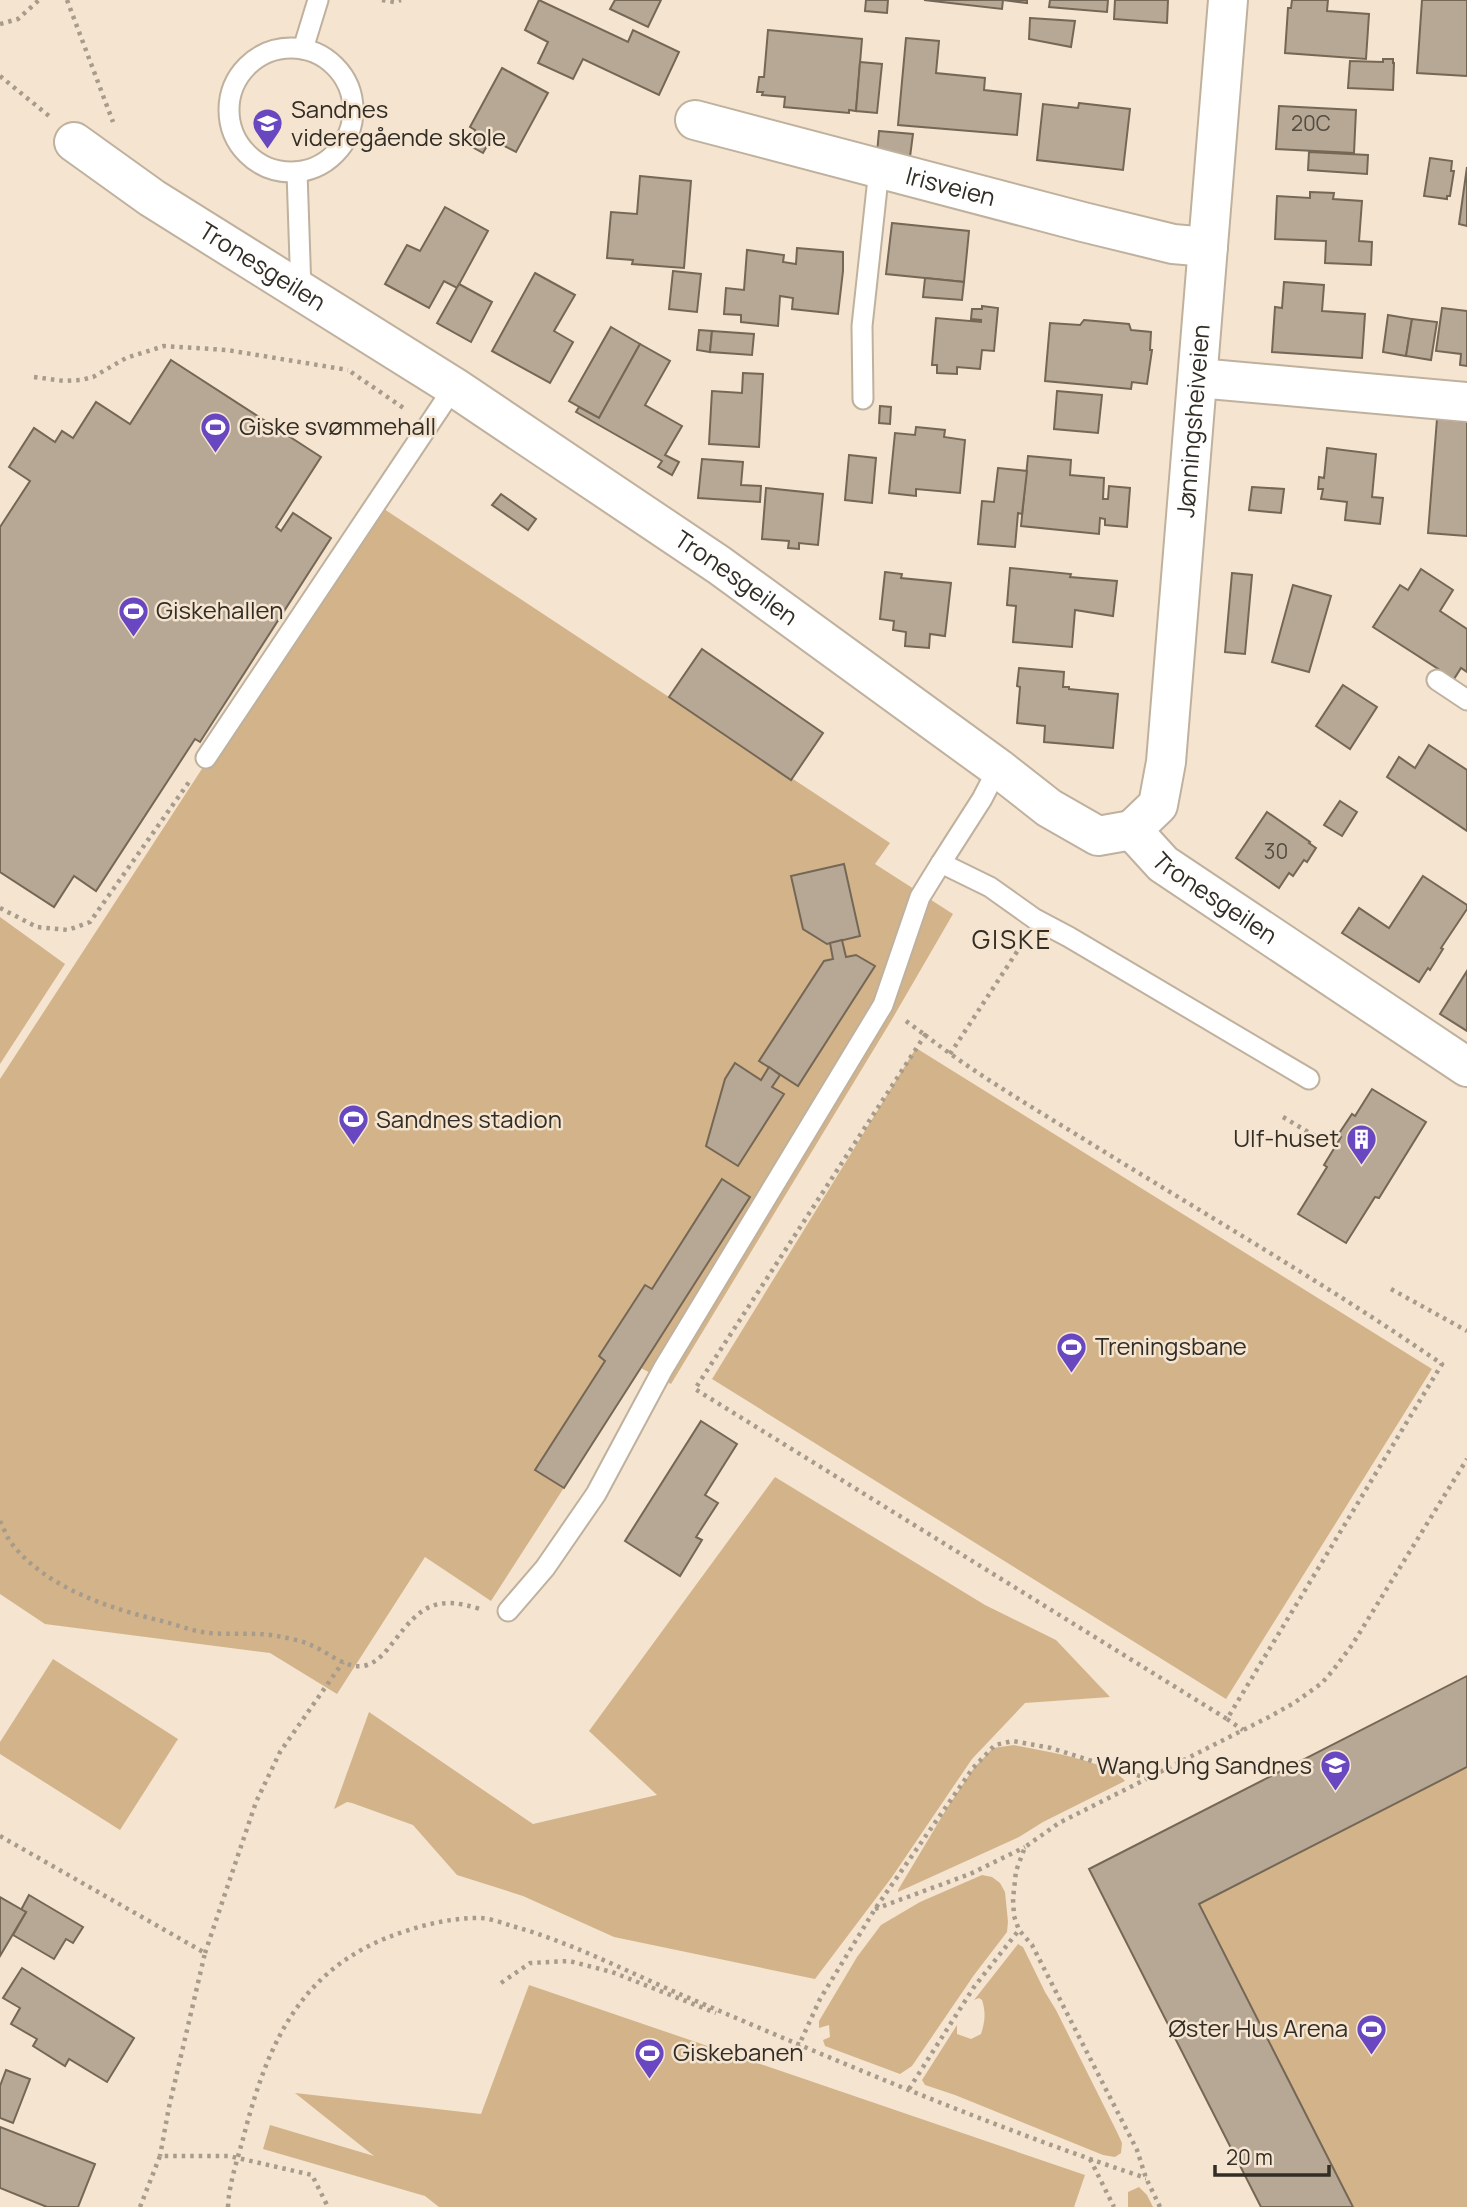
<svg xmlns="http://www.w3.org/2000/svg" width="1467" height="2207" font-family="Manrope,sans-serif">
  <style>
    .green { fill: #d3b48a }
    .building { fill: #b6a894; stroke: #756755; stroke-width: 2 }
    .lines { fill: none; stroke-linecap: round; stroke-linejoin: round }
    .lane-casing { stroke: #bfb19d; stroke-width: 23 }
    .street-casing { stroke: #bfb19d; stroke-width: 42 }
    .path { stroke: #a79b8c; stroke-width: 4.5; stroke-dasharray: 3.5 5; stroke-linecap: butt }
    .lane { stroke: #fff; stroke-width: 19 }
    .street { stroke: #fff; stroke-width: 38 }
    .labels { text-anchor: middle; stroke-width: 5; stroke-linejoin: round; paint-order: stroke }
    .number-label { font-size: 21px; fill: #534c41 }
    .poi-label { font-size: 24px; fill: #322d25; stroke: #f4e4d0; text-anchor: start }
    .street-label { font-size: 24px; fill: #322d25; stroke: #f4e4d0 }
    .neighbourhood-label { font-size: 26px; letter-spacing: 2px; fill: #322d25; stroke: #f4e4d0 }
  </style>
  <rect width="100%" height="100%" fill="#f4e4d0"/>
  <g class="green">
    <polygon points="381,507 890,843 875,864 953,914 891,1021 671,1384 641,1368 491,1601 425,1557 337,1694 270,1653 45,1624 0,1594 0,1079 278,652"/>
    <polygon points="0,917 65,964 0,1064"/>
    <polygon points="916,1048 1432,1369 1226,1699 712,1379"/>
    <polygon points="775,1477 985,1605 1056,1640 1110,1697 1025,1703 972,1759 892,1877 815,1979 614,1937 523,1896 457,1875 413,1825 352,1803 347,1802 334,1809 369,1712 533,1824 657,1795 589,1731"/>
    <polygon points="53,1659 178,1739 120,1830 0,1754 0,1742"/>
    <path d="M1014 1745C1039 1750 1111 1761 1125 1781L1043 1822 1019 1837 898 1892V1890L947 1808 974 1768 993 1748Z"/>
    <polygon points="1467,1767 1467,2207 1353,2207 1199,1904"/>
    <polygon points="982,1875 992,1877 1000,1883 1005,1892 1008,1922 1007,1932 974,1975 912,2066 900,2074 825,2046 823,2040 830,2037 829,2025 819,2028 819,2021 857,1957 881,1925 920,1902"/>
    <path d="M1018 1944 1023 1947 1045 1992 1056 2010 1117 2132 1122 2143 1121 2153 1115 2157 1103 2155 955 2095 925 2085 922 2080 957 2025V2034L971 2039 981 2034C985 2022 986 2012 982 2000L979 1998 974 2000Z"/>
    <polygon points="529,1985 1085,2175 1074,2207 439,2207 425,2196 263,2149 270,2125 374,2156 295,2093 481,2114"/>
    <polygon points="1139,2187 1147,2195 1153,2207 1128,2207 1128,2192"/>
  </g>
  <g class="building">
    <polygon points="539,0 628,42 633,30 679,52 659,95 583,59 573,79 538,63 548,42 525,30"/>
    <polygon points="615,0 661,0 648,27 610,9"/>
    <polygon points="866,0 888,0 887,13 865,11"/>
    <polygon points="924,0 1027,0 1027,3 1003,0 1002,9"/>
    <polygon points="1050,0 1108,0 1107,12 1049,7"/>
    <polygon points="1115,0 1168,0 1167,23 1114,19"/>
    <polygon points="1292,0 1328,0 1327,11 1369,14 1366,59 1285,53 1288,8 1291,8"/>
    <polygon points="1422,0 1467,0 1467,76 1417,73"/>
    <polygon points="1030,18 1075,21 1071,47 1029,39"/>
    <polygon points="768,30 862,39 856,111 849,110 849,113 784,107 785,97 762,95 763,92 757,92 759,77 764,77"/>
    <polygon points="906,38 939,41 936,73 985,78 984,90 1021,94 1017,135 898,125"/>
    <polygon points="1383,59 1393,59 1393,63 1394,63 1393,90 1348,88 1350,61 1383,62"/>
    <polygon points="860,62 882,64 877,113 856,111"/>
    <polygon points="502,68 548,93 516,152 491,139 483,153 467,144 475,130 470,127"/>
    <polygon points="1079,103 1130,109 1123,170 1037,160 1043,104 1078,108"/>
    <polygon points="1279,106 1356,110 1354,153 1276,149"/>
    <polygon points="879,131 913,134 910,157 877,153"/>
    <polygon points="1309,152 1368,155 1367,174 1308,170"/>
    <polygon points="1430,158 1452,161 1451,171 1454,171 1450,196 1447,196 1447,199 1424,196"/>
    <polygon points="1467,167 1467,226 1459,224"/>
    <polygon points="640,176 691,181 684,268 632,264 633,260 607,258 611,212 637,214"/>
    <polygon points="1310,192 1334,193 1333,199 1362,201 1359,241 1372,242 1371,265 1325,263 1326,241 1275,239 1277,196 1310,198"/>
    <polygon points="445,207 488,231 457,288 444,281 429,308 385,284 407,245 420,251"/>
    <polygon points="892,223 969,231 964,282 886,274"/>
    <polygon points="797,248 843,252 843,271 838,314 792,309 793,298 780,296 778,326 741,322 741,315 724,314 726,288 744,290 747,250 784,255 783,262 796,264"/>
    <polygon points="673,271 701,274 697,312 669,309"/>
    <polygon points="535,273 575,295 554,331 573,342 550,383 492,351"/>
    <polygon points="925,278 964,282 962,300 923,297"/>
    <polygon points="1284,282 1324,285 1322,311 1365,314 1362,358 1272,352 1275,307 1282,308"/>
    <polygon points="459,284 492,302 471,342 437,323"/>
    <polygon points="982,306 998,308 994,351 982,350 980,369 957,367 957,374 937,373 937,365 932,365 936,318 981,322 981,320 971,319 972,309 982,309"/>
    <polygon points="1442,308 1467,311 1467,366 1460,365 1461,354 1436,351"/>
    <polygon points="1388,315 1412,319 1406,356 1383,352"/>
    <polygon points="1412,319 1437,322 1431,360 1406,356"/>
    <polygon points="1084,320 1129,324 1131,330 1151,332 1150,350 1152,350 1147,384 1132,382 1131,389 1045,381 1050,323 1080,325"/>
    <polygon points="611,327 640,344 599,418 569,401"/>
    <polygon points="699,330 712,331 710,352 697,350"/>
    <polygon points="712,331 754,334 752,355 710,352"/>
    <polygon points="640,344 670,361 645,405 682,426 665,455 679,462 672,475 658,467 662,461 576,412 579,407 599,418"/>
    <polygon points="171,360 321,457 276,527 281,531 293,513 331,538 200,742 195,739 96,891 74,876 54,907 0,872 0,527 30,481 9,467 34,428 55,442 62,431 73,438 96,402 130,424"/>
    <polygon points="743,373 763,374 759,447 709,444 712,391 742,393"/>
    <polygon points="1057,391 1102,395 1098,433 1054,429"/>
    <polygon points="880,406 891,407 890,424 879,423"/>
    <polygon points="1437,419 1467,422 1467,536 1428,533"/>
    <polygon points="916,427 945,430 944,437 965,440 960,493 916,489 916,496 889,493 895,433 915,435"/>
    <polygon points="1327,448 1376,454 1372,497 1383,498 1380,524 1345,520 1347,502 1321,499 1323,489 1318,489 1319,477 1324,478"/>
    <polygon points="849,455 876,458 872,503 845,500"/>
    <polygon points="1028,456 1071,460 1070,475 1104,478 1103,499 1108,499 1109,486 1130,488 1127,527 1105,525 1105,519 1100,518 1099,534 1021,526"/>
    <polygon points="702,459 743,462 741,485 761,486 760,502 698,498"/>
    <polygon points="998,468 1027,471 1022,514 1018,513 1015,547 978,544 982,501 994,502"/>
    <polygon points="1252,487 1284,489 1281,513 1249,510"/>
    <polygon points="766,488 823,494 818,545 799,543 799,549 788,548 789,541 762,539"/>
    <polygon points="501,494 536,519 528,530 492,505"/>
    <polygon points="1010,568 1071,574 1070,577 1117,581 1113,616 1075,610 1072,647 1013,642 1016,606 1007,605"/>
    <polygon points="1421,569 1453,590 1440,611 1467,629 1467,672 1461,668 1454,679 1373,627 1400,585 1408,590"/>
    <polygon points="885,572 902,574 901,578 951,583 945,636 930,634 929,648 905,646 906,632 893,630 894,621 880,619"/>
    <polygon points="1232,573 1252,575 1245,654 1225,652"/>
    <polygon points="1293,585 1331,596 1309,672 1272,662"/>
    <polygon points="702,649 823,733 791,780 669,697"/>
    <polygon points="1019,668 1064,672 1063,687 1069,687 1069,689 1118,694 1113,748 1044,742 1045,726 1017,723 1020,687 1017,686"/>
    <polygon points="1343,685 1377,707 1350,749 1316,726"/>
    <polygon points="1429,745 1467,770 1467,831 1387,777 1399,757 1415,768"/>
    <polygon points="1340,801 1357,812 1342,836 1324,825"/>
    <polygon points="1267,812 1310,842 1309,843 1316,848 1307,862 1304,860 1293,876 1289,873 1279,888 1236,858"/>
    <polygon points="844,864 860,936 827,944 803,929 791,876"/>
    <polygon points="1423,876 1467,905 1467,909 1441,948 1443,949 1430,970 1428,968 1419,982 1342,933 1359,908 1389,928"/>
    <polygon points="842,940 846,957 856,955 875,966 798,1086 759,1061 824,961 833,959 830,943"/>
    <polygon points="1467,971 1467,1031 1440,1014"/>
    <polygon points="735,1063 761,1080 769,1067 780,1075 772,1087 784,1094 738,1166 706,1146 725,1079"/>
    <polygon points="1372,1089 1426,1122 1379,1198 1375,1197 1346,1243 1298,1214 1327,1167 1324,1165 1341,1137 1338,1135 1352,1114 1355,1116"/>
    <polygon points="722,1179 750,1197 564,1488 535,1470 605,1361 599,1356 645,1285 652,1289"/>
    <polygon points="701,1421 737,1444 705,1495 718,1503 696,1537 702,1540 680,1576 625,1541"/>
    <polygon points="1467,1676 1467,1767 1199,1904 1353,2207 1261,2207 1089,1869"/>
    <polygon points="29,1895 83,1927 73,1943 66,1939 54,1959 13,1935 26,1912 21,1910"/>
    <polygon points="0,1897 26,1912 0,1956"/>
    <polygon points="22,1968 134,2038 107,2082 69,2059 65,2066 33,2046 37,2039 11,2024 20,2008 3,1998"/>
    <polygon points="6,2070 30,2079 13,2123 0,2118 0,2086"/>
    <polygon points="0,2127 95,2164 78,2207 47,2207 0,2188"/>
  </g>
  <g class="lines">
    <defs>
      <g id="lane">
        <circle cx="291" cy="110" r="62"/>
        <polyline points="303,49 318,0"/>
        <polyline points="297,172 301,291"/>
        <polyline points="863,399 862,326 879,169"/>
        <polyline points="1437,680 1467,700"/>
        <polyline points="206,758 454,387"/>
        <polyline points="998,768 982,799 941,863 990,887 1035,919 1069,937 1309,1079"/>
        <polyline points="508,1611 545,1568 596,1494 663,1369 883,1005 920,897 941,863"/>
      </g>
      <g id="street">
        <path id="s1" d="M695 120 1083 222 1173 244 1208 247"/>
        <path id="s2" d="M74 142 152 198 454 387 719 565 998 768 1049 808 1098 836 1132 830"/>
        <polyline points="1198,378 1467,402"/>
        <path id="s3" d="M1132 830 1158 805 1166 762 1228 0"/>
        <path id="s4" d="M1132 830 1163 864 1467 1067"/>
      </g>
    </defs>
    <use href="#lane" class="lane-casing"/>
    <use href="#street" class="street-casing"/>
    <g class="path">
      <polyline points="67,0 113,122"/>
      <polyline points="382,0 394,2 401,0"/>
      <polyline points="0,24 18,19 39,0"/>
      <polyline points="0,76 49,116"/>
      <polyline points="351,372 405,409"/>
      <polyline points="34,377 64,381 81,380 93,377 126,358 164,346 227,350 348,370"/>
      <polyline points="0,908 37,927 68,930 90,922 189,782"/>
      <polyline points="906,1021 925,1035"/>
      <path d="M925 1035C978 1076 1037 1110 1095 1146 1211 1218 1329 1286 1442 1364L1227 1719 695 1389Z"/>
      <polyline points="950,1054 1022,944"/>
      <polyline points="1283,1117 1330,1145"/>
      <polyline points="1391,1289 1467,1331"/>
      <path d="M0 1521C3 1527 6 1534 9 1540 43 1587 108 1608 162 1621 177 1625 193 1631 208 1633 231 1635 255 1632 277 1636 289 1638 303 1641 313 1646 329 1653 349 1671 367 1665 379 1661 387 1650 395 1640 421 1606 436 1595 480 1609"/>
      <polyline points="1227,1719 1243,1730"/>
      <polyline points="0,1836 205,1953 169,2107 160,2156"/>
      <polyline points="875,1909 970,1874 1025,1847"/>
      <polyline points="205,1953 256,1802 280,1752 343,1662"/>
      <polyline points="501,1983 530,1963 569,1961 612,1972 716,2013"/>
      <polyline points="796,2044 799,2045 820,1999 875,1909 973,1768 995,1745 1013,1741 1051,1748 1146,1778"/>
      <polyline points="909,2089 974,1987 1019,1930"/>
      <polyline points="1090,2159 1114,2207"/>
      <polyline points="140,2207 160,2156 229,2156 312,2175 328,2207"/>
      <path d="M228 2207C229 2183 238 2158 244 2135 269 2038 304 1963 406 1931 430 1923 454 1918 479 1918 490 1918 502 1923 512 1926 568 1941 628 1972 682 1995 835 2060 988 2126 1146 2178"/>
      <polyline points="1160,2207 1146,2178 1137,2150 1032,1945 1019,1930 1014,1916 1013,1899 1016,1871 1025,1847 1059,1823 1269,1717 1294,1703 1322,1683 1334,1669 1352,1645 1467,1459"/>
    </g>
    <use href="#lane" class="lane"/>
    <use href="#street" class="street"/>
  </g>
  <defs>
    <symbol id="school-pin" viewBox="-11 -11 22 30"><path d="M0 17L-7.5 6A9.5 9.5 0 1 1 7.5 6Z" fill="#6847c0" stroke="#f4e4d0"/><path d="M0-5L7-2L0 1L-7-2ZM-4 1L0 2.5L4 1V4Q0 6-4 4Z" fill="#fff"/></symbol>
    <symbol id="stadium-pin" viewBox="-11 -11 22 30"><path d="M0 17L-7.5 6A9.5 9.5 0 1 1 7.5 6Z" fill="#6847c0" stroke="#f4e4d0"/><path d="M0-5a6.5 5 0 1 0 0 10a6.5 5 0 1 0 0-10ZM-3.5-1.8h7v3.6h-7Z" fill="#fff"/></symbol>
    <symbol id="building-pin" viewBox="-11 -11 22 30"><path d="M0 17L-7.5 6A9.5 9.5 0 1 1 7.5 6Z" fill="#6847c0" stroke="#f4e4d0"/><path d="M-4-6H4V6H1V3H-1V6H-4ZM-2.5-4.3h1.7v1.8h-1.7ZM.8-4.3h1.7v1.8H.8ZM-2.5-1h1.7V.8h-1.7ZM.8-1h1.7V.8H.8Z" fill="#fff"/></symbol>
  </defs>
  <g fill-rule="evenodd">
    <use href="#school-pin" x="250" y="106" width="35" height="47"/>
    <use href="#stadium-pin" x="198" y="410" width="35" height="47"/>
    <use href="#stadium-pin" x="116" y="594" width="35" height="47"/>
    <use href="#stadium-pin" x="336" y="1102" width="35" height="47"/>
    <use href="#building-pin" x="1344" y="1122" width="35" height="47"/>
    <use href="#stadium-pin" x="1054" y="1330" width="35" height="47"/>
    <use href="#school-pin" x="1318" y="1748" width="35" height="47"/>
    <use href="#stadium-pin" x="1354" y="2012" width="35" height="47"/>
    <use href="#stadium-pin" x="632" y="2036" width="35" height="47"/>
  </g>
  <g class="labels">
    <g class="number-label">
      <text x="1311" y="131">20C</text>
      <text x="1276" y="859">30</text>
    </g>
    <g class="poi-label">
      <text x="291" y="118">Sandnes<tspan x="291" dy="28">videregående skole</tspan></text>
      <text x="239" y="435">Giske svømmehall</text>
      <text x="156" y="619">Giskehallen</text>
      <text x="376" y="1128">Sandnes stadion</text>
      <text x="1339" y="1147" text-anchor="end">Ulf-huset</text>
      <text x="1095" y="1355">Treningsbane</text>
      <text x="1312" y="1774" text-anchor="end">Wang Ung Sandnes</text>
      <text x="1348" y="2037" text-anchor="end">Øster Hus Arena</text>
      <text x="673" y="2061">Giskebanen</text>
    </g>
    <g class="street-label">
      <text dy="8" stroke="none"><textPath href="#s1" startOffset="264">Irisveien</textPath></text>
      <text dy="8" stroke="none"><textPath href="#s2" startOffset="226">Tronesgeilen</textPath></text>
      <text dy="8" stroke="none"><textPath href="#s3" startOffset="422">Jønningsheiveien</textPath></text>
      <text dy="8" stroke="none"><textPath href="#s2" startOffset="793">Tronesgeilen</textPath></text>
      <text dy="8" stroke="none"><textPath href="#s4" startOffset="108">Tronesgeilen</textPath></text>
    </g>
    <g class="neighbourhood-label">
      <text x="1012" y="949">GISKE</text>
    </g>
  </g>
  <path d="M1215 2165v10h114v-10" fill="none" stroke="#322d25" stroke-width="3.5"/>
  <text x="1226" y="2165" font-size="21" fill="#322d25" stroke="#f4e4d0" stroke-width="5" paint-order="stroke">20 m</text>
</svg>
